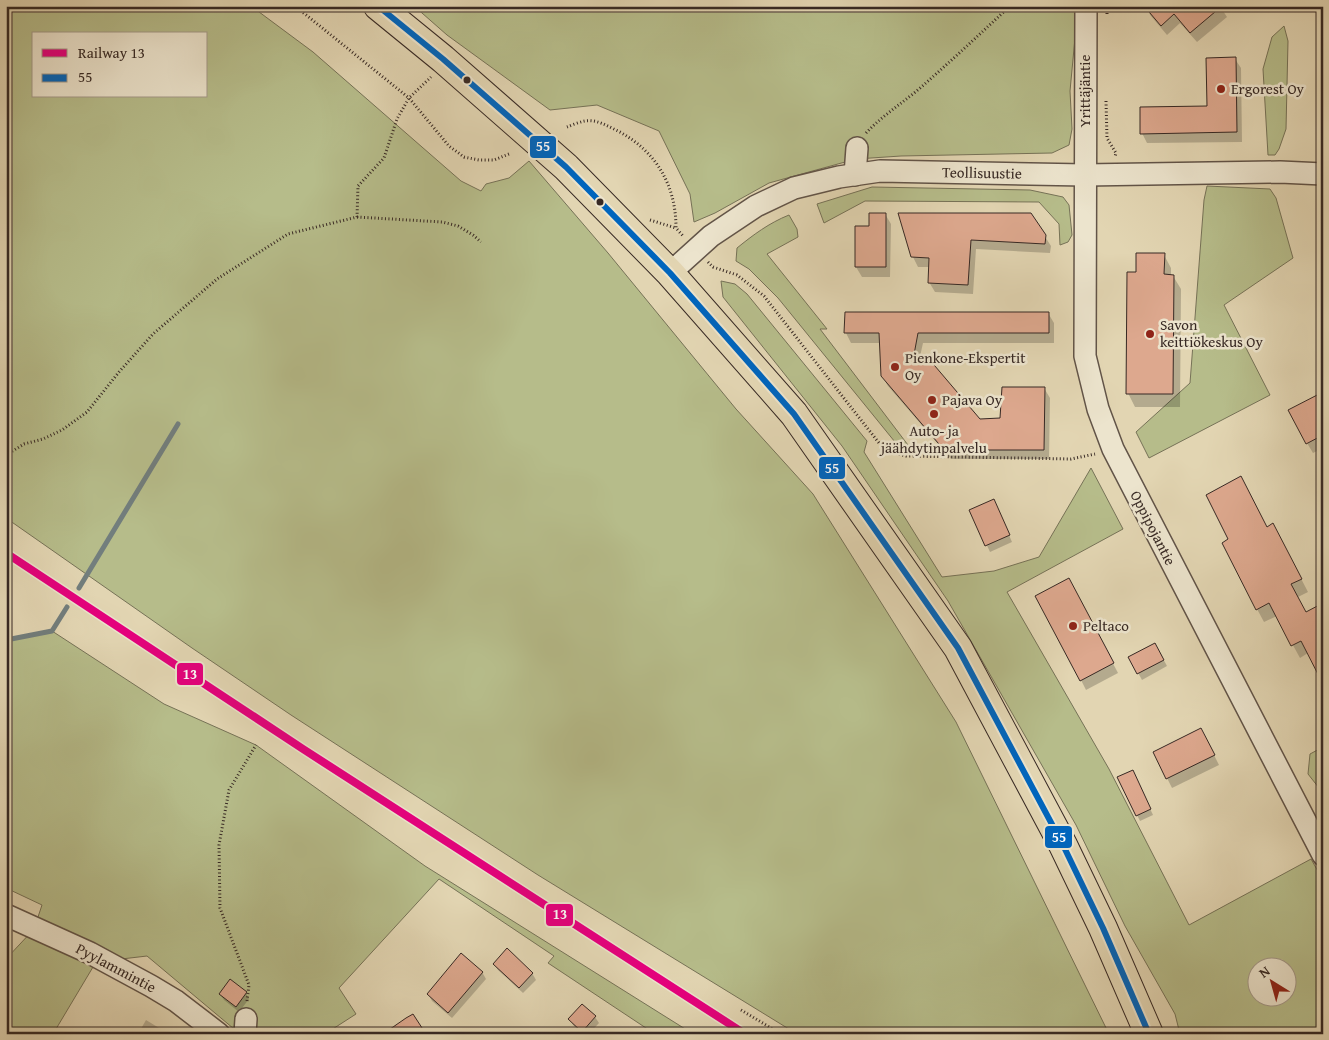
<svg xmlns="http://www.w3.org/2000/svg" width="1329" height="1040" font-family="'Gentium Book Plus',serif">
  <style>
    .green { fill: #b6bc8a; stroke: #767257; fill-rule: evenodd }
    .shadow { fill: #0003 }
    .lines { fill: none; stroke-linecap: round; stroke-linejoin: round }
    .stream { stroke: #727e7d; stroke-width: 5 }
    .building { fill: #dda88e; stroke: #372924 }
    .minor-casing { stroke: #625448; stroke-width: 24 }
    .highway-casing { stroke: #372924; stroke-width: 30 }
    .path { stroke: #372924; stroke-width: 3; stroke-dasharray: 1 2.5; stroke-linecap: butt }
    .minor { stroke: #ece4cd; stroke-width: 21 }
    .highway { stroke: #e2d5b2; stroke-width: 28 }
    .bus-1-casing { stroke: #ece4cd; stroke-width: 10 }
    .bus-1 { stroke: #0065bd; stroke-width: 6 }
    .rail-1-casing { stroke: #ece4cd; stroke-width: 11 }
    .rail-1 { stroke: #e5007d; stroke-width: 8 }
    .bus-dot { fill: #372924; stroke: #ece4cd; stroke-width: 2 }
    .poi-dot { fill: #8f2418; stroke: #ece4cd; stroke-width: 2 }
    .labels { text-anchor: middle; stroke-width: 5; stroke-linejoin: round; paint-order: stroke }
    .poi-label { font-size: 15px; fill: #372924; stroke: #ece4cd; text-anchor: start }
    .street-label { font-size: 15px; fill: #372924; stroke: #ece4cd }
    .line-badge { stroke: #ece4cd; stroke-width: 2 }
    .badge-label { font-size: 14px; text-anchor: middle; font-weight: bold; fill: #fff }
  </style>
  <rect width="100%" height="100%" fill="#e2d5b2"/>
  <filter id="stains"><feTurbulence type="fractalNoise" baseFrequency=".004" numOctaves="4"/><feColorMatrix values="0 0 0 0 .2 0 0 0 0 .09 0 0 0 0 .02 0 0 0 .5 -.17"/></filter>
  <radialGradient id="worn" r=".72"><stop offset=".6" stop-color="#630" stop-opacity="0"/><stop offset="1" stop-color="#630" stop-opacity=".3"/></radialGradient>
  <g class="green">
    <path d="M6 6H251L313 52 461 181 481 191 486 184 509 178 529 161 608 253 736 409 813 494 956 722 1109 1034H797L538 875 291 715 192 648 6 518ZM34 34H206V96H34Z"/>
    <polygon points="414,6 1078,6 1070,91 1072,129 1069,145 1052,153 901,156 856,159 769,183 715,213 694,222 690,194 659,131 597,105 550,110 447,35"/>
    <polygon points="1284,26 1288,41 1286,129 1279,149 1275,155 1268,155 1263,69 1272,37"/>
    <polygon points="1207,186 1270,189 1276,198 1293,258 1224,305 1270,395 1149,458 1136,432 1190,383 1204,200"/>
    <polygon points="872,187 1030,190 1063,197 1069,205 1072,235 1068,242 1060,245 1059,224 1039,202 865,201 824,223 817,204"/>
    <path d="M789 215 797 229 798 237 767 254 827 329H820L911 449 904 448 895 442 778 298 749 269 736 261 737 248C753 235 769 223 789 215Z"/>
    <path d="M721 281 735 284 747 294 867 441 864 452 942 577 994 571 1039 557 1091 468 1123 529 1007 592 1109 769 1189 925 1311 859 1323 880V1034H1180L1175 1014 1125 926 1076 825 948 601 842 446 723 297ZM1256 968H1286V998H1256Z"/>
    <polygon points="52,631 164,704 256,745 425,866 690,1032 689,1034 655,1034 548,963 554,956 439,879 339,988 356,1014 325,1034 240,1034 147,956 96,962 53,1034 6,1034 6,959 34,929 42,905 6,888 6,640"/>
    <polygon points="1323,747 1323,793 1308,774 1310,754"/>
  </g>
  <g class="shadow">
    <polygon points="1145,6 1229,6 1223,11 1227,17 1197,42 1180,23 1167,35 1151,16"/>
    <polygon points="1235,59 1241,68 1242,142 1147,143 1142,133 1208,108"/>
    <polygon points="885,214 891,224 890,277 862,277 856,267 856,227 870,227"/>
    <polygon points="1031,215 1051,246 1050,253 976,249 973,294 935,292 929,282 930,267 918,267 913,257"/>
    <polygon points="1164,255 1171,268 1171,276 1173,276 1181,289 1180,407 1135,407 1128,393 1138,274"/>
    <polygon points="846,313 1048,313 1054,323 1054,343 923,343 919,361 979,420 1001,419 1044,388 1050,398 1049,459 951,459 888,386 882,376 881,343 851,343 846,333"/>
    <polygon points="1323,393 1323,448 1313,453 1307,443"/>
    <polygon points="997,507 1012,542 990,552 971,511"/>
    <polygon points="1267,528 1280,538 1308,592 1298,597 1308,653 1300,658 1277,616 1264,622 1257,609"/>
    <polygon points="1074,589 1118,673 1086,690 1081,680"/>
    <polygon points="1155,644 1167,666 1142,680 1130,658"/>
    <polygon points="1206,739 1219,765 1172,788 1167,778"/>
    <polygon points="1136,778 1153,815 1140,821 1137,815"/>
    <polygon points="494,964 532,973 536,980 523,993 498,970"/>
    <polygon points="482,972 486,979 452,1018 432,1001 428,994"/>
    <polygon points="246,993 249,999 239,1012 224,1000 220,994"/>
    <polygon points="582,1005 595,1017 599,1023 589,1034 583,1034 573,1025 570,1019"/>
    <polygon points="146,1020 169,1034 138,1034"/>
  </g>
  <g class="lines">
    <g class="stream">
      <polyline points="79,588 178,424"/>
      <polyline points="6,640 52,631 67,607"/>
    </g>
  </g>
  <g class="building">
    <polygon points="1144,6 1222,6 1190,33 1174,14 1161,26"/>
    <polygon points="1236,57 1237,132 1140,134 1140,107 1207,106 1206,58"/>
    <polygon points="869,213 886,213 886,267 855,267 855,226 869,226"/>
    <polygon points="898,213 1031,213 1046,235 1045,244 971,240 968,285 928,283 929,258 911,257"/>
    <polygon points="1136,253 1165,253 1164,274 1174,275 1173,394 1126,394 1127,272 1136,272"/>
    <polygon points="845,312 1049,312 1049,333 918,333 913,360 929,359 980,419 1000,418 1002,387 1045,387 1044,450 944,450 881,376 879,333 844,333"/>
    <polygon points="1323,392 1323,435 1306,444 1288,410"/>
    <polygon points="1241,476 1267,527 1273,523 1302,579 1291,584 1306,612 1323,603 1323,684 1301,641 1291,646 1269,603 1256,610 1222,543 1228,539 1206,495"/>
    <polygon points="994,499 1010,535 985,546 969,510"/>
    <polygon points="1069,578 1114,663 1080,681 1035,596"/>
    <polygon points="1155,643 1164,660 1137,674 1128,657"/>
    <polygon points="1201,728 1215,755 1166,779 1153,752"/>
    <polygon points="1133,770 1151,809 1136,816 1117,777"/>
    <polygon points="507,948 533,973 519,988 493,964"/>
    <polygon points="461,953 483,972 448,1013 427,994"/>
    <polygon points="230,979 247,992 236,1007 219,994"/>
    <polygon points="582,1004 596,1016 582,1032 568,1019"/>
    <polygon points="413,1014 426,1034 383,1034 406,1018"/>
  </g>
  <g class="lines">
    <defs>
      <g id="minor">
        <polyline points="1086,6 1085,356 1098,409 1113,449 1323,855"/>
        <polyline points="855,175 857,148"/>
        <polyline points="670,273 711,236 756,206 794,188 839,177 880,171 1085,175 1280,172 1323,174"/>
        <polyline points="6,915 90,953 151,986 176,1001 219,1034"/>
        <polyline points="245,1034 246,1019"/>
      </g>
      <polyline id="highway" points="378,6 443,59 566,167 670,273 794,414 958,648 1063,845 1103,928 1149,1034"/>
    </defs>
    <use href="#minor" class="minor-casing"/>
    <use href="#highway" class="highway-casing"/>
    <g class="path">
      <polyline points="295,6 409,98 449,146 464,157 479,160 494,160 509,154"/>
      <polyline points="1107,14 1107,6"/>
      <polyline points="1106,101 1107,138 1116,153 1115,157"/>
      <path d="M567 127C572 125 579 122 585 121 597 119 607 126 618 131 656 151 676 185 676 228L684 237"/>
      <path d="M866 133C882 116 901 104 919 89 950 62 980 34 1010 6"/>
      <polyline points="357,217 442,222 458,226 473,235 481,242"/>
      <polyline points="650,220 676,228"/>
      <polyline points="708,262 713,267 737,275 764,296 879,443 891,452 906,456 1071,459 1095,454"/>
      <polyline points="6,455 24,444 43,439 62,430 87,412 119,372 153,334 217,279 288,234 357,217 358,186 384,158 397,119 409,98 431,77"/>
      <polyline points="247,1001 249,985 220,908 219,845 229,790 256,745"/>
      <polyline points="741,1010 781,1034"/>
    </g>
    <use href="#minor" class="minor"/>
    <use href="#highway" class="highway"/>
    <defs>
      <polyline id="bus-1" points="378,6 443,59 566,167 670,273 794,414 958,648 1063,845 1103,928 1149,1034"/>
    </defs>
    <use href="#bus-1" class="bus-1-casing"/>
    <use href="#bus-1" class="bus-1"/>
    <defs>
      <polyline id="rail-1" points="6,553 303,749 745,1034"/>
    </defs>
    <use href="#rail-1" class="rail-1-casing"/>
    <use href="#rail-1" class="rail-1"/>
  </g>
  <g class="bus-dot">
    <circle cx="467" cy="80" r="4.5"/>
    <circle cx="600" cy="202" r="4.5"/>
  </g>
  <g class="poi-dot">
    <circle cx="1221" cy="89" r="5"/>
    <circle cx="1150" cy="334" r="5"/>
    <circle cx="895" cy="367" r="5"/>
    <circle cx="932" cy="400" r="5"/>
    <circle cx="934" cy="414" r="5"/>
    <circle cx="1073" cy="626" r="5"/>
  </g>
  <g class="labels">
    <g class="poi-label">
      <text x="1231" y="94">Ergorest Oy</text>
      <text x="1160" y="330">Savon<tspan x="1160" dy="17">keittiökeskus Oy</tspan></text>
      <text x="905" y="363">Pienkone-Ekspertit<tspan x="905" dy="17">Oy</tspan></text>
      <text x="942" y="405">Pajava Oy</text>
      <text x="934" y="436" text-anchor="middle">Auto- ja<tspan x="934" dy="17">jäähdytinpalvelu</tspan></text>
      <text x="1083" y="631">Peltaco</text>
    </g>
    <g class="street-label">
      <text transform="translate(1085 91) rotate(-90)" y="5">Yrittäjäntie</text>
      <text transform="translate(982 173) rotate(1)" y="5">Teollisuustie</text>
      <text transform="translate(1153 528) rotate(63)" y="5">Oppipojantie</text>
      <text transform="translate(116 968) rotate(28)" y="5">Pyylammintie</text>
    </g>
  </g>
  <g class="line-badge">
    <rect x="529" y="135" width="28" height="24" rx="5" fill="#0065bd"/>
    <rect x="818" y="456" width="28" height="24" rx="5" fill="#0065bd"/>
    <rect x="176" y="662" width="28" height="24" rx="5" fill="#e5007d"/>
    <rect x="1044" y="825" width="29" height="24" rx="5" fill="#0065bd"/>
    <rect x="545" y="903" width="29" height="24" rx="5" fill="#e5007d"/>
  </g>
  <g class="badge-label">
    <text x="543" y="151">55</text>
    <text x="832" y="473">55</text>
    <text x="190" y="679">13</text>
    <text x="1059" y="842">55</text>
    <text x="560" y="919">13</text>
  </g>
  <rect width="1329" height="1040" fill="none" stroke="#e2d5b2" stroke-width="25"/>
  <rect x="8" y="8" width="1314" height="1025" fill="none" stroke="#372924" stroke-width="2.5"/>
  <rect x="12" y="12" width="1304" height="1015" fill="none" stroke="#372924"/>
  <rect x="32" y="32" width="175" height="65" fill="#ece4cd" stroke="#a49989"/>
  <rect x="42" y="49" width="25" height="8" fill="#e5007d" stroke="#a49989"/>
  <text x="78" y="58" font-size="15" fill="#372924">Railway 13</text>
  <rect x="42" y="74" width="25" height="8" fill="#0065bd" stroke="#a49989"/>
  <text x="78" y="82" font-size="15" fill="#372924">55</text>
  <g transform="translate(1272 982) rotate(323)"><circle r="24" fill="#ece4cd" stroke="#a49989"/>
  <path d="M0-4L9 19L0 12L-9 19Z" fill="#8f2418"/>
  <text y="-8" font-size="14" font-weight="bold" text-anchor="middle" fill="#372924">N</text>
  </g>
  <rect width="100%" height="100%" filter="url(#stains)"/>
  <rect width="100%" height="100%" fill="url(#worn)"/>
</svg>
